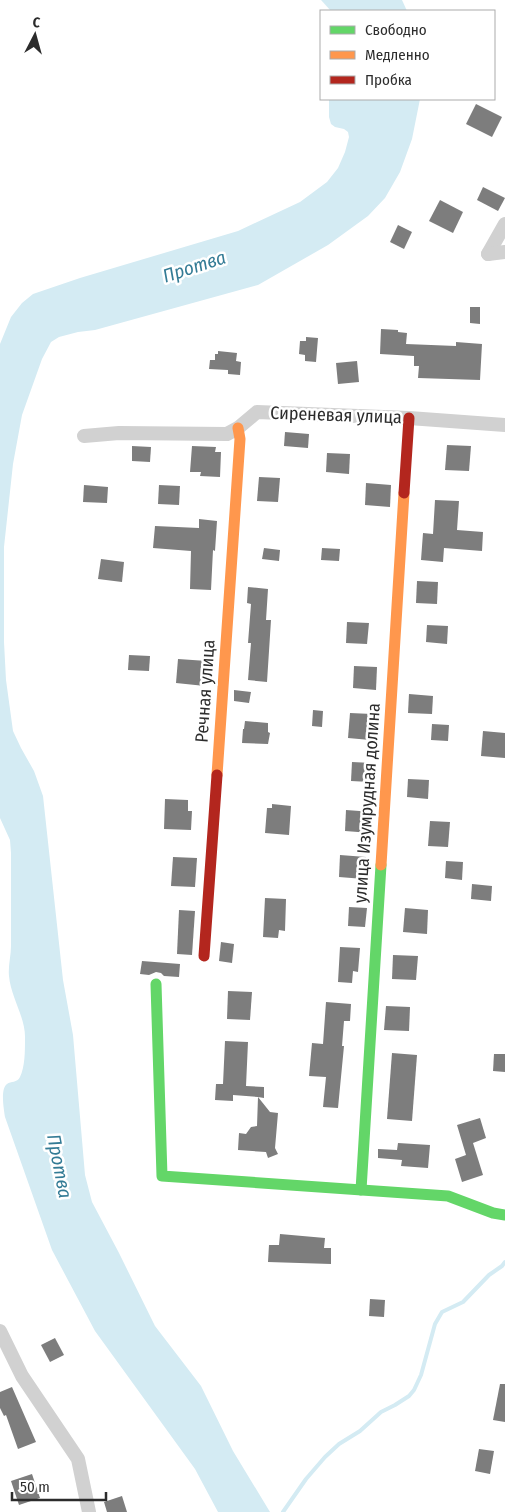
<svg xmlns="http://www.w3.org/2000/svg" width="505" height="1512" font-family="'Fira Sans Condensed',sans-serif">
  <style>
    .water { fill: #d4ebf3 }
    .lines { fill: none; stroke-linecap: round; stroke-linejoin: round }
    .stream { stroke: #d4ebf3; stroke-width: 4 }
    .building { fill: #7d7d7d }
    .street { stroke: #d1d1d1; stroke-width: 14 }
    .fast { stroke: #63d668; stroke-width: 11 }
    .slow { stroke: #ff974d; stroke-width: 11 }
    .jam { stroke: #b3261e; stroke-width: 11 }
    .labels { text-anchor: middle; stroke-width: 5; stroke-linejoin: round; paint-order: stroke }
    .street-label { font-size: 18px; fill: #2c2c2c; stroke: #fff }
    .water-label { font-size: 19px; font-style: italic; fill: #337b95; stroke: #fff }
  </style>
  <rect width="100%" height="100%" fill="#fff"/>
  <g class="water">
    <polygon points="321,0 402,0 407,11 331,11"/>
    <path d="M329 99H420L412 139 400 172 385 198 368 216 328 245 258 285 95 330 78 332 59 337 51 342 42 359 22 415 13 464 4 547V642L6 680 13 731 21 748 34 771 43 796 63 980 73 1035 85 1175 92 1202 119 1253 155 1326 201 1386 233 1451 270 1512H218L195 1469 95 1331 52 1250 5 1117C4 1110 0 1089 7 1084 11 1081 17 1083 20 1077 25 1067 25 1051 25 1039 26 1018 11 998 9 976 8 966 11 956 11 946 11 915 11 884 11 853L10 840 0 818V344L11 317 22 303 33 294 80 278 238 231 300 202 327 182 338 168 345 152 349 137 348 132 344 129 335 127 331 124 329 117Z"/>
  </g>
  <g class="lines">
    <polyline class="stream" points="283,1512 306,1479 325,1457 339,1444 360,1431 381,1412 395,1405 409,1396 414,1390 421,1375 435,1324 442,1312 463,1302 489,1275 502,1266 505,1262"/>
  </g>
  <g class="building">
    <polygon points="476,104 502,117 492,137 466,124"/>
    <polygon points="483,187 505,198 498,211 477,200"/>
    <polygon points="440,200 463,212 453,233 429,221"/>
    <polygon points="398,225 412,232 404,249 390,242"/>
    <polygon points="470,307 480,307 480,324 470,323"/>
    <polygon points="381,329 398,330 398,332 407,333 406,344 456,346 456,342 482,344 480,380 418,378 419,366 414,366 414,356 380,354"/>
    <polygon points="306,337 318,338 316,362 305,361 305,355 299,354 300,341 306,341"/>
    <polygon points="218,351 237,353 236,361 241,362 240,375 228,374 228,370 209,369 210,360 215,360 215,354 218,354"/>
    <polygon points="357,361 359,382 338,384 336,363"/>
    <polygon points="285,432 309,434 308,448 284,446"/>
    <polygon points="447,445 471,446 469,471 445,470"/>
    <polygon points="132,446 151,447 150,462 132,461"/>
    <polygon points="192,446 216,447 215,452 221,452 220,477 200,476 201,472 190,472"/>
    <polygon points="327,453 350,454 349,474 326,472"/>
    <polygon points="259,477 280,478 278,502 257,501"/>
    <polygon points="366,483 391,485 390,507 365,505"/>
    <polygon points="84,485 108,487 107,503 83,502"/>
    <polygon points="159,485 180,486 179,505 158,504"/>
    <polygon points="435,500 459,501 457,530 483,532 482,551 444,548 443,562 421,560 423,533 433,534"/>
    <polygon points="199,519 217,521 215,551 213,550 211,590 190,589 191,551 153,548 155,526 199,528"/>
    <polygon points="264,548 280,550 279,561 262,559"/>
    <polygon points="322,548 340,549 339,561 321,560"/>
    <polygon points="101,559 124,562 122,582 98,579"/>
    <polygon points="417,581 438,582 437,604 416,603"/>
    <polygon points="248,587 268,589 266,620 271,620 267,682 248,680 251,643 248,643 251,604 247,603"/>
    <polygon points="347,622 369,623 367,644 346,643"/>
    <polygon points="427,625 448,626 447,644 426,642"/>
    <polygon points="129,655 150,656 149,671 128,670"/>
    <polygon points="178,659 207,661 205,686 176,683"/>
    <polygon points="354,666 377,667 376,690 353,688"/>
    <polygon points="234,690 251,692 249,703 234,701"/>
    <polygon points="409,694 433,696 432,714 408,713"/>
    <polygon points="313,710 323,711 322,727 312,726"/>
    <polygon points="350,713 372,714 370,740 348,738"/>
    <polygon points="245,721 268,723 268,732 270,733 268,744 242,743 243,729 244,729"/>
    <polygon points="432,724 449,725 448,741 431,740"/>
    <polygon points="483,731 505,733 505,758 481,756"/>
    <polygon points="352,762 372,763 370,782 351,781"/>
    <polygon points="408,779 429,780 428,799 407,797"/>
    <polygon points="165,799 188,800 188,811 192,811 191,830 164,829"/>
    <polygon points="272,804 291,806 289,835 265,833 267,808 272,808"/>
    <polygon points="346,810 373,812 371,833 345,831"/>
    <polygon points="430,821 450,822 448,847 428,846"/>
    <polygon points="340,855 366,857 364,879 339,877"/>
    <polygon points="173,857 197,858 195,887 171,886"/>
    <polygon points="446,861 463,862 462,880 445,878"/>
    <polygon points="472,884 492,886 491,901 471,899"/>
    <polygon points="265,898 286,899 285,931 279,930 278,938 263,937"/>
    <polygon points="349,907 367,908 365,927 348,926"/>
    <polygon points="405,908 428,910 427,934 403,932"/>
    <polygon points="179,910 195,911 192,955 177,954"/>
    <polygon points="221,942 234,944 232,963 219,961"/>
    <polygon points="340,947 360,948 358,972 353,971 352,983 338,982"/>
    <polygon points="393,955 418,956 416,980 392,979"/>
    <polygon points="142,961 180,964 179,977 164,976 161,973 156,972 149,975 140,974"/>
    <polygon points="228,991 252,992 250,1020 227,1019"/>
    <polygon points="326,1002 351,1004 350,1021 344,1021 342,1046 344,1046 338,1108 323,1107 326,1077 309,1076 312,1043 323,1044"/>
    <polygon points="386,1006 410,1007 409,1031 384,1030"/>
    <polygon points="225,1041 248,1042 246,1086 264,1087 264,1098 258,1097 270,1112 278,1113 275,1148 278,1154 268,1158 266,1152 238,1150 239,1133 246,1134 251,1127 257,1126 258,1097 233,1095 233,1101 215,1100 216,1084 223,1084"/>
    <polygon points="392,1053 417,1055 412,1121 387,1119"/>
    <polygon points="494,1054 505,1054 505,1072 493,1071"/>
    <polygon points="480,1118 486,1138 473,1143 483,1175 462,1182 455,1159 466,1155 457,1125"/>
    <polygon points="398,1143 430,1145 428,1168 401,1166 402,1160 378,1158 378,1149 397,1150"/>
    <polygon points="280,1234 325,1238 324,1248 331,1248 331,1264 268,1262 269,1245 279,1245"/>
    <polygon points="370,1299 385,1300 384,1317 369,1316"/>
    <polygon points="55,1338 64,1355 50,1362 41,1345"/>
    <polygon points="500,1384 505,1384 505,1422 493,1420"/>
    <polygon points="12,1387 36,1442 18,1449 6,1415 4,1416 0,1408 0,1392"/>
    <polygon points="479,1449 494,1451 490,1474 475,1471"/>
    <polygon points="32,1474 40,1498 19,1505 11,1481"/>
    <polygon points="122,1496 127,1512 107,1512 104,1502"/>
  </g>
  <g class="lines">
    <g class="street">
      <polyline points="488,254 505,224"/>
      <polyline points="488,254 505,252"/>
      <polyline points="84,436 119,433 227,434 238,428 257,412 409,418 505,425"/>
      <polyline points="0,1331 22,1376 78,1459 89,1512"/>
    </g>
    <g class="fast">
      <polyline points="156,984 162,1176 448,1196 493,1213 505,1215"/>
      <polyline points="361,1190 381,865"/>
    </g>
    <g class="slow">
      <polyline points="217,775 240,439 238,428"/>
      <polyline points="381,865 404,493"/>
    </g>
    <g class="jam">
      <polyline points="404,493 409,418"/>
      <polyline points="204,956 217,775"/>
    </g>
  </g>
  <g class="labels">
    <g class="street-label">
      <text transform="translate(336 415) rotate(2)" y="6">Сиреневая улица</text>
      <text transform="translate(205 691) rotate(-86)" y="6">Речная улица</text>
      <text transform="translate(367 803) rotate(-86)" y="6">улица Изумрудная долина</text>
    </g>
    <g class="water-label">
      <text transform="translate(194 266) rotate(-18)" y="7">Протва</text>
      <text transform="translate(60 1166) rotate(79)" y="7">Протва</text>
    </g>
  </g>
  <rect x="320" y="10" width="175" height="90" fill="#ffffff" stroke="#ababab"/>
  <rect x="330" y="26" width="25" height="8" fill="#63d668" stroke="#ababab"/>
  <text x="365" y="35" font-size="15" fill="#2c2c2c">Свободно</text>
  <rect x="330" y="51" width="25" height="8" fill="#ff974d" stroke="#ababab"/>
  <text x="365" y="60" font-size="15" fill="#2c2c2c">Медленно</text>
  <rect x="330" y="76" width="25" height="8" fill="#b3261e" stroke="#ababab"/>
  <text x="365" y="85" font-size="15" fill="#2c2c2c">Пробка</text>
  <g transform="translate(35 35) rotate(6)" stroke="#ffffff" stroke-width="4" paint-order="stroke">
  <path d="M0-4L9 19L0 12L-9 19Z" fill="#2c2c2c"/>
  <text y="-8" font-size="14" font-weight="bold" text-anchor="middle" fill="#2c2c2c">С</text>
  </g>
  <path d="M12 1492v8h94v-8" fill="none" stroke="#2c2c2c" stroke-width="2.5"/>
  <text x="20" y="1492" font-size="15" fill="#2c2c2c" stroke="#ffffff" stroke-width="4" paint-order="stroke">50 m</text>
</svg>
